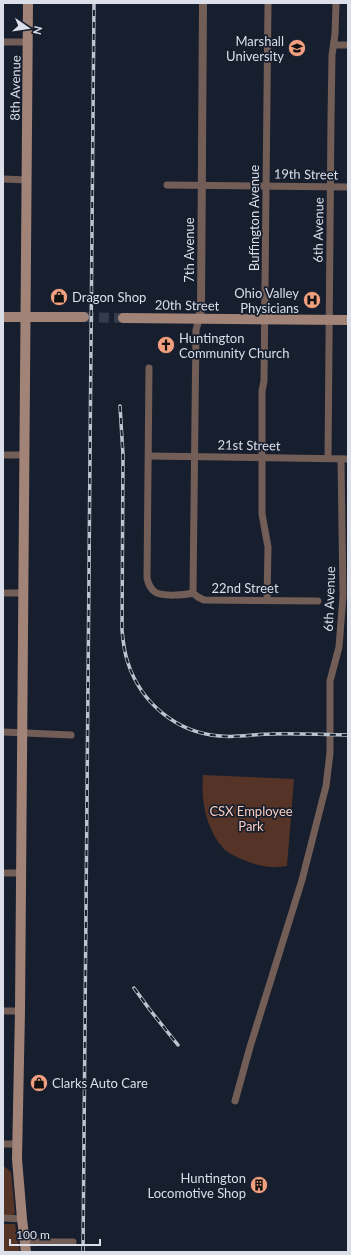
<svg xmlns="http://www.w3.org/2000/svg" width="351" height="1255" font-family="Lato,sans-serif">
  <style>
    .green { fill: #553427 }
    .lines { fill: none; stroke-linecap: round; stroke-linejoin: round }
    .secondary-tunnel { stroke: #343b4a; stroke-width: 10; stroke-dasharray: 10 5; stroke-linecap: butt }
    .minor { stroke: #725e57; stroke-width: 7 }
    .tertiary { stroke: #725e57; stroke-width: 8 }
    .secondary { stroke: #a28377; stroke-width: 10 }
    .rail-casing { stroke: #bec4cf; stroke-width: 3.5 }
    .rail { stroke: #171e2e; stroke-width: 2; stroke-dasharray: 6; stroke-linecap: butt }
    .labels { text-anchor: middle; stroke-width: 3.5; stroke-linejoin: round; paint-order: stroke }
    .poi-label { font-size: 13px; fill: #dadfea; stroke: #171e2e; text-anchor: end }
    .street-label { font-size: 13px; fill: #dadfea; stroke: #171e2e }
    .park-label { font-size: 13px; fill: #facebd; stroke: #171e2e }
  </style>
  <rect width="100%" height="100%" fill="#171e2e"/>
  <g class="green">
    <path d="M203 775 294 779 287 866C282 866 276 868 271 867 259 867 235 858 225 850 223 848 221 845 219 843 205 823 201 799 203 775Z"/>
    <polygon points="3,1167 5,1167 11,1172 15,1213 13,1215 3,1215"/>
    <polygon points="3,1224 15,1224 20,1252 3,1252"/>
  </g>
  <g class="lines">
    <polyline class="secondary-tunnel" points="84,317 123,318"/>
    <g class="minor">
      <polyline points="3,42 28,42"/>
      <polyline points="334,45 348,45"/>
      <polyline points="3,179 27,180"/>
      <polyline points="167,185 348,187"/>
      <path d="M149 368 147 578C148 583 151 589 155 592 162 597 185 595 193 593L198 597 204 600 318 601"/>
      <polyline points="3,455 24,455"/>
      <polyline points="149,456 348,459"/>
      <polyline points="328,458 331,119 332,55 335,34 336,3"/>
      <polyline points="3,593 23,593"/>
      <polyline points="193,593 196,330 199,319"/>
      <polyline points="267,600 268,547 262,514 262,391 264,381 268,3"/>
      <polyline points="3,732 71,735"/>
      <polyline points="3,873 21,873"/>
      <polyline points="3,1011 20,1011"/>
      <polyline points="235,1101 250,1047 302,880 326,786 330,753 330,681 339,647 343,596 341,459"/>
      <polyline points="3,1144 17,1144"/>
      <polyline points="3,1218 22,1219"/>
      <polyline points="25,1242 73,1242"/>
    </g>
    <polyline class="tertiary" points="199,319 201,309 203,3"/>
    <g class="secondary">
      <polyline points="3,317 84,317"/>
      <polyline points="123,318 348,320"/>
      <polyline points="26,1252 22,1219 17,1159 20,1011 28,3"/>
    </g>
    <defs>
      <g id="rail">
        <path d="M120 406 123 455 122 630C123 641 124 652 128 663 141 703 177 733 220 736 237 738 254 734 272 734 297 733 323 735 348 735"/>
        <polyline points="134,988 150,1010 178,1045"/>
        <polyline points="83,1252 94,3"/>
      </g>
    </defs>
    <use href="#rail" class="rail-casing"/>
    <use href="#rail" class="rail"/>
  </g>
  <defs>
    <symbol id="university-disc" viewBox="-11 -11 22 22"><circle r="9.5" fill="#f2a080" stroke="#171e2e"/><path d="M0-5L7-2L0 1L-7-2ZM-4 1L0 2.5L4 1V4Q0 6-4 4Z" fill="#111"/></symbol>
    <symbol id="shop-disc" viewBox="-11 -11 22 22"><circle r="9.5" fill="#f2a080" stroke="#171e2e"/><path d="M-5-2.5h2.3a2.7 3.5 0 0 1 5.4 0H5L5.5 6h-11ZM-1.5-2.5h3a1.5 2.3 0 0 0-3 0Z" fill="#111"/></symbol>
    <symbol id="hospital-disc" viewBox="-11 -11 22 22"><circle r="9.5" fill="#f2a080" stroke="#171e2e"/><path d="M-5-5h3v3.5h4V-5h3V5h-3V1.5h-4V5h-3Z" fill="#111"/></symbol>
    <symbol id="church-disc" viewBox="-11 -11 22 22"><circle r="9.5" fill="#f2a080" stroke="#171e2e"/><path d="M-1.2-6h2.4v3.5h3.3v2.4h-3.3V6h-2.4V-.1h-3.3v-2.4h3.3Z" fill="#111"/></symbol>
    <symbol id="building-disc" viewBox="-11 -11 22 22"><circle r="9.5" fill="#f2a080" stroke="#171e2e"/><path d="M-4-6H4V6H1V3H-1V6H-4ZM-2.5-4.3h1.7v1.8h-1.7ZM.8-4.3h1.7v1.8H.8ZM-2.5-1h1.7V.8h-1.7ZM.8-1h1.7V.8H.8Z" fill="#111"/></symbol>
  </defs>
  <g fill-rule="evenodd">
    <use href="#university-disc" x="287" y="38" width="20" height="20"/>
    <use href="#shop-disc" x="49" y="287" width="20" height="20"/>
    <use href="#hospital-disc" x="302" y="290" width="20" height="20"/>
    <use href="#church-disc" x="156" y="335" width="20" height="20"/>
    <use href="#shop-disc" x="29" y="1073" width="20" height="20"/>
    <use href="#building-disc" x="249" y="1175" width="20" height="20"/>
  </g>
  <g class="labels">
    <g class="poi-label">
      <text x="284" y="46">Marshall<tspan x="284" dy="15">University</tspan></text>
      <text x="299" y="298">Ohio Valley<tspan x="299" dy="15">Physicians</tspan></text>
      <text x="72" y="302" text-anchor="start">Dragon Shop</text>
      <text x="179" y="343" text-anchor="start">Huntington<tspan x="179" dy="15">Community Church</tspan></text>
      <text x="52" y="1088" text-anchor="start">Clarks Auto Care</text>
      <text x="246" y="1183">Huntington<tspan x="246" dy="15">Locomotive Shop</tspan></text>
    </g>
    <g class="street-label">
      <text transform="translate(15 88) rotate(-89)" y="5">8th Avenue</text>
      <text transform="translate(306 174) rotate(1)" y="5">19th Street</text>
      <text transform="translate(254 218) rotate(-90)" y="5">Buffington Avenue</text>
      <text transform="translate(318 230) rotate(-89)" y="5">6th Avenue</text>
      <text transform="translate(189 250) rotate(-90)" y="5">7th Avenue</text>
      <text transform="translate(187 305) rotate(1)" y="5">20th Street</text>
      <text transform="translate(249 445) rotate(1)" y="5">21st Street</text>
      <text x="245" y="593">22nd Street</text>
      <text transform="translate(329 599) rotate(-88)" y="5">6th Avenue</text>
    </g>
    <g class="park-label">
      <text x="251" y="816">CSX Employee<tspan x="251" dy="15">Park</tspan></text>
    </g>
  </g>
  <rect width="351" height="1255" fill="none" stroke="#dadfea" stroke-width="8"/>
  <g transform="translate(28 28) rotate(103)" stroke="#171e2e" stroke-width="3" paint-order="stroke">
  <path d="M0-3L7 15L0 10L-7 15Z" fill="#dadfea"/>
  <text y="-6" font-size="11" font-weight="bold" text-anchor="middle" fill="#dadfea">N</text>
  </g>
  <path d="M10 1239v6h90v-6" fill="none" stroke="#dadfea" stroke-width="2"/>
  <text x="16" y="1239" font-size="12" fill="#dadfea" stroke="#171e2e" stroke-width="3" paint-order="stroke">100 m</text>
</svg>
